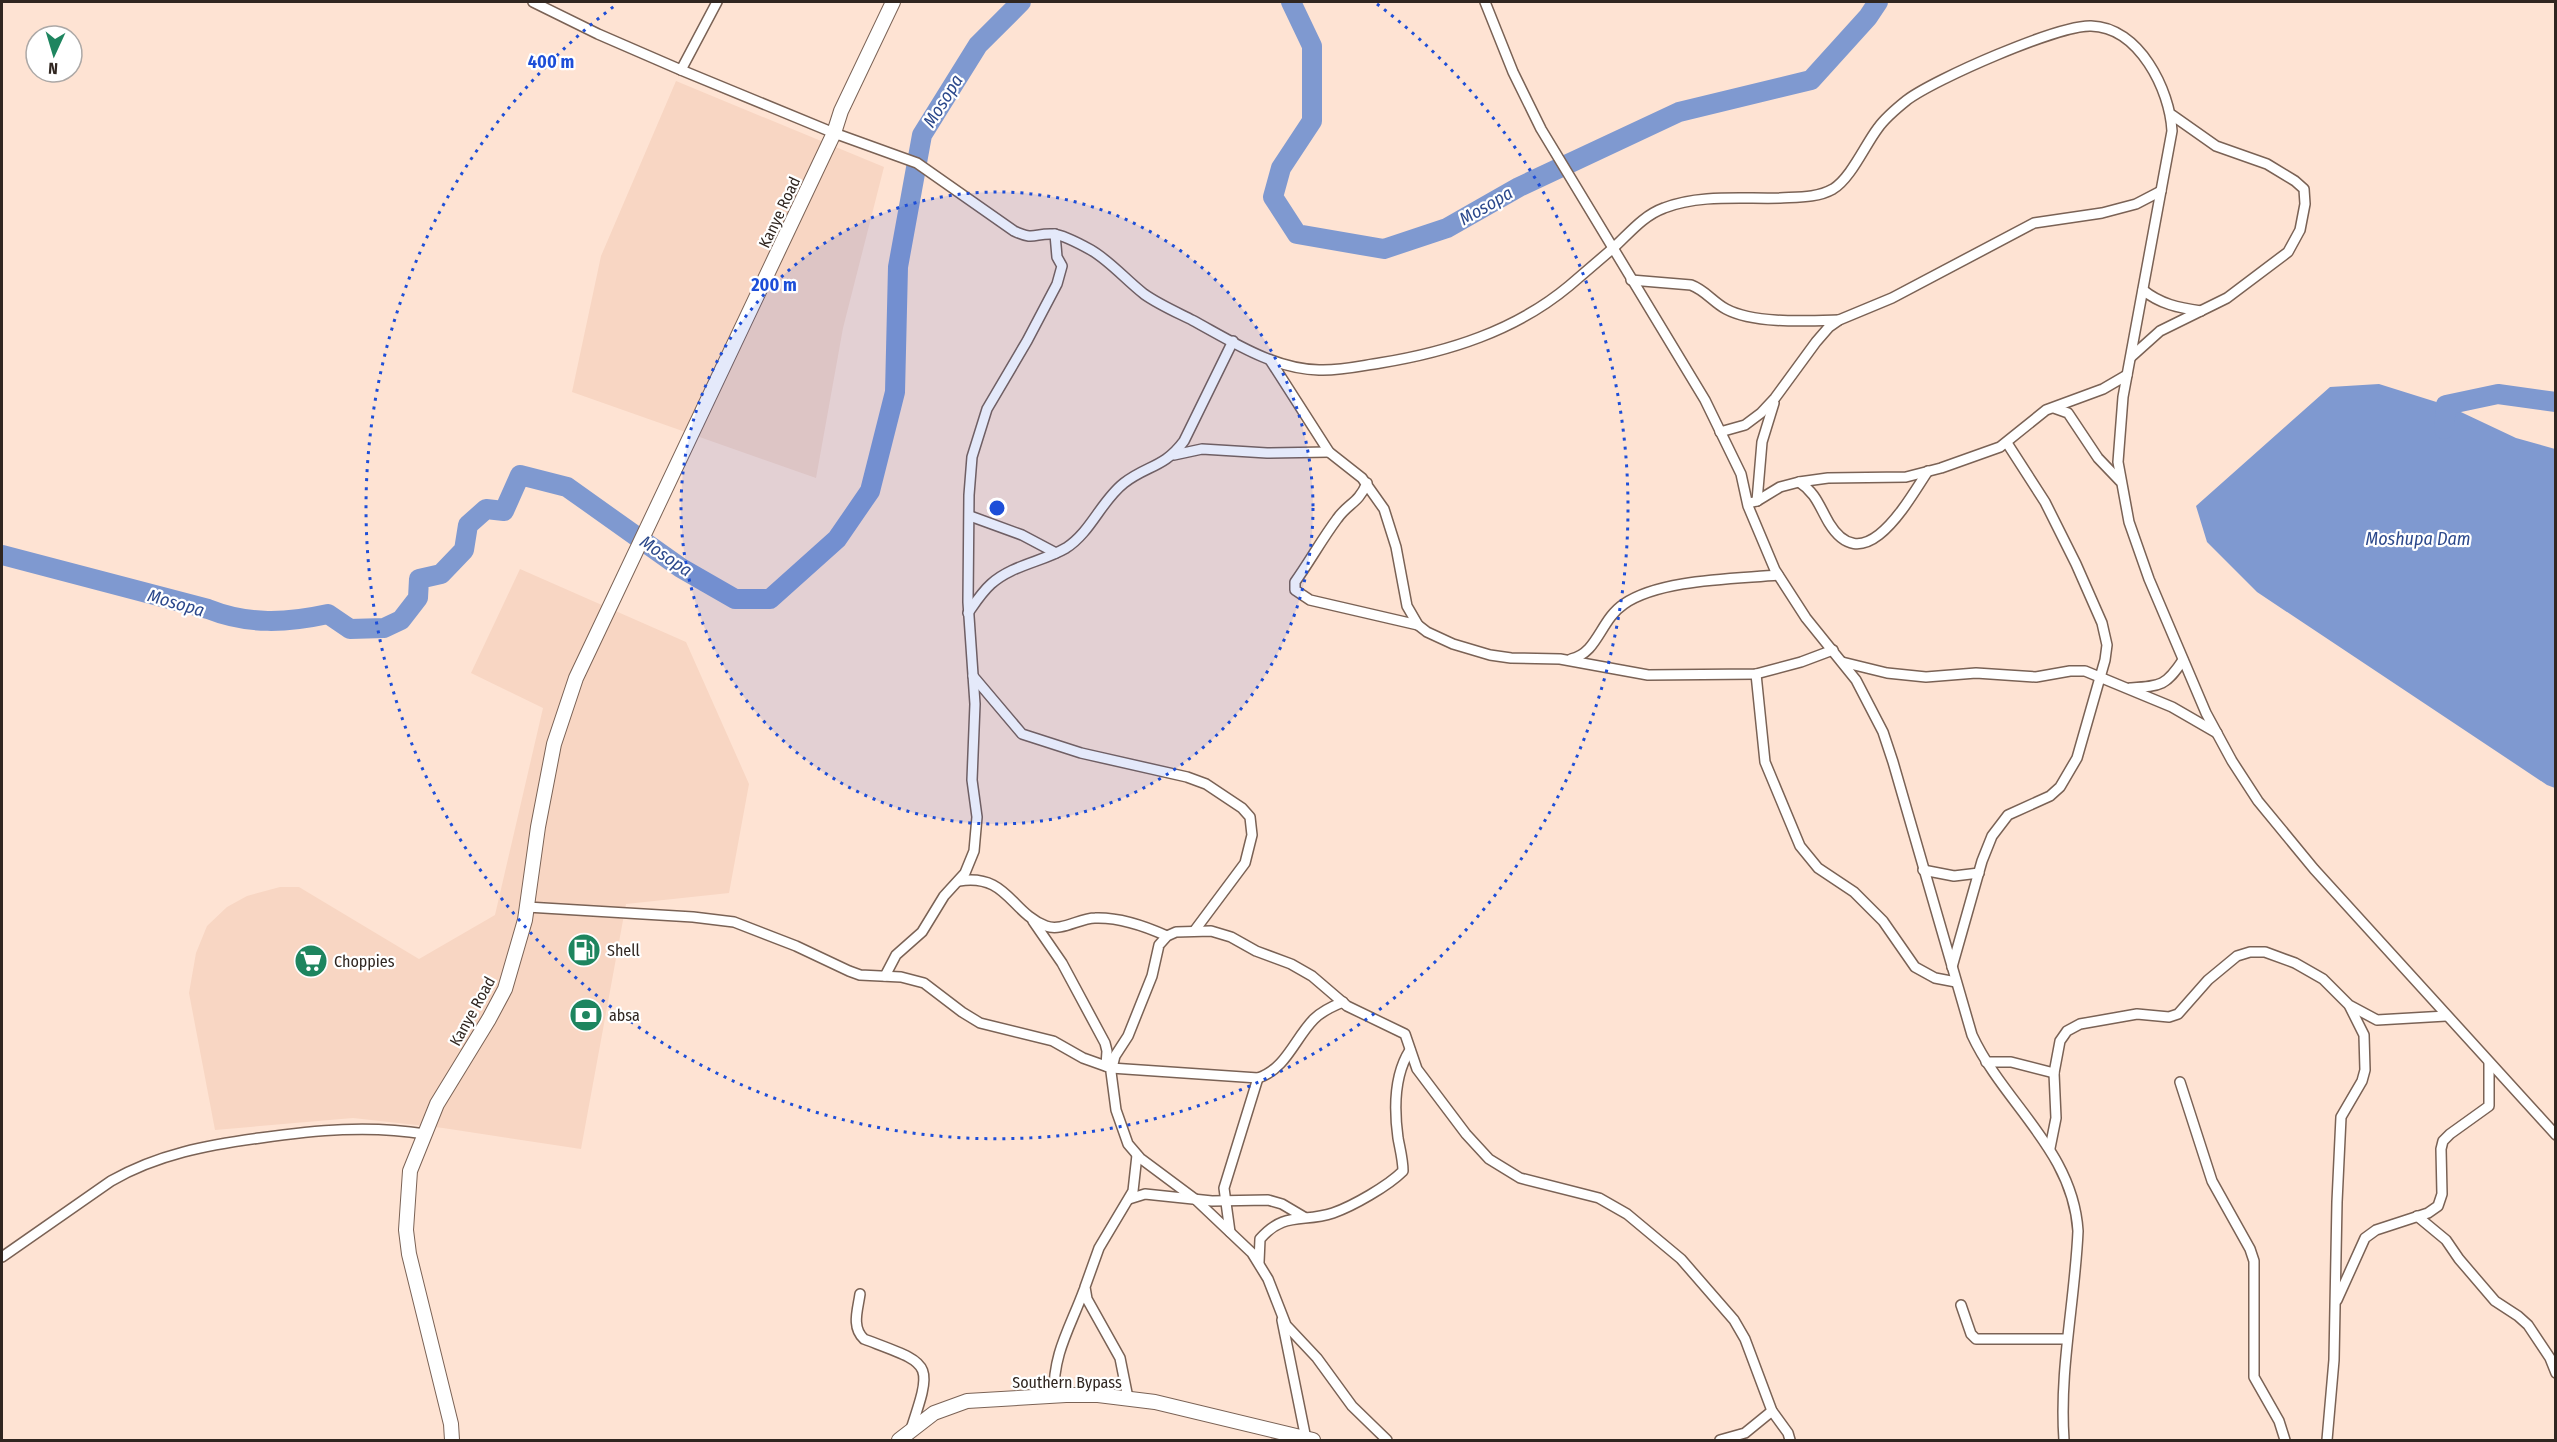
<svg xmlns="http://www.w3.org/2000/svg" width="2557" height="1442" font-family="'Fira Sans Condensed',sans-serif">
  <style>
    .built { fill: #f8d6c3 }
    .water { fill: #7f99d0 }
    .lines { fill: none; stroke-linecap: round; stroke-linejoin: round }
    .river { stroke: #7f99d0; stroke-width: 20 }
    .street-casing { stroke: #7a6255; stroke-width: 12 }
    .secondary-casing { stroke: #7a6255; stroke-width: 16 }
    .street { stroke: #fff; stroke-width: 9 }
    .secondary { stroke: #fff; stroke-width: 14 }
    .ring { fill: none; stroke: #1d4ed8; stroke-width: 3; stroke-dasharray: 3 6 }
    .labels { text-anchor: middle; stroke-width: 4.5; stroke-linejoin: round; paint-order: stroke }
    .street-label { font-size: 16px; fill: #302620; stroke: #fff }
    .poi-label { font-size: 16px; fill: #302620; stroke: #fff; text-anchor: start }
    .water-label { font-size: 18px; font-style: italic; fill: #2c498c; stroke: #fff }
    .centre { fill: #1d4ed8; stroke: #fff; stroke-width: 3 }
    .ring-label { font-size: 18px; text-anchor: middle; font-weight: bold; fill: #1d4ed8; stroke: #fff; stroke-width: 4.5; stroke-linejoin: round; paint-order: stroke }
  </style>
  <rect width="100%" height="100%" fill="#fee3d3"/>
  <g class="built">
    <polygon points="676,81 884,167 843,328 816,478 572,392 601,256"/>
    <polygon points="520,569 686,642 749,784 729,893 626,904 581,1149 443,1128 353,1118 215,1130 189,993 196,953 207,926 227,907 247,896 280,887 299,887 419,959 495,915 543,708 471,673"/>
  </g>
  <polygon class="water" points="2379,384 2446,405 2516,438 2555,449 2555,788 2547,785 2257,592 2207,542 2196,506 2330,387"/>
  <g class="lines">
    <g class="river">
      <polyline points="1291,2 1312,46 1312,121 1281,168 1273,197 1297,234 1384,249 1447,228 1519,187 1679,112 1811,80 1868,17 1878,2"/>
      <polyline points="2444,429 2446,405 2498,394 2556,402"/>
      <path d="M2 555 208 609C248 625 287 623 328 614L350 629 384 628 401 620 418 598 419 579 441 574 464 550 468 525 486 509 504 511 520 475 567 487 681 568 735 599H770L837 539 870 491 895 392 898 267 922 135 978 45 1021 2"/>
    </g>
    <defs>
      <g id="street">
        <path d="M533 2 598 34 681 70 834 133 917 163 1014 231C1035 241 1034 233 1053 234 1064 235 1082 245 1091 250 1110 261 1126 280 1144 294 1158 304 1176 312 1192 320 1231 341 1273 369 1319 370 1339 371 1360 366 1380 363 1448 352 1515 331 1569 286 1583 274 1597 262 1611 250 1628 235 1642 216 1664 208 1699 194 1743 199 1780 198 1798 197 1817 198 1833 189 1851 178 1865 145 1878 128 1885 118 1897 108 1907 100 1935 79 2058 25 2091 26 2139 27 2170 90 2172 131L2123 397 2118 462 2129 522 2149 579 2206 713 2232 761 2258 801 2314 869 2556 1135"/>
        <path d="M1485 2 1513 72 1541 129 1705 400 1741 474 1748 506 1775 570 1806 618 1856 680 1883 732 1893 762 1972 1035C2004 1104 2073 1150 2078 1231 2075 1301 2059 1370 2064 1440"/>
        <polyline points="681,70 717,2"/>
        <path d="M1631 280 1691 285C1705 290 1713 302 1726 309 1754 324 1807 321 1839 320"/>
        <path d="M2143 290C2160 304 2179 308 2201 311"/>
        <polyline points="2131,357 2160,331 2227,298 2288,252 2300,230 2305,204 2304,189 2295,181 2267,164 2216,146 2172,115"/>
        <polyline points="1270,360 1329,452 1362,478 1384,509 1396,547 1407,606 1418,625 1427,632 1453,644 1490,655 1511,658 1560,659 1648,675 1756,674 1801,662 1833,650"/>
        <polyline points="2054,408 2068,413 2098,458 2120,481"/>
        <polyline points="1720,432 1745,425 1761,413 1775,398 1816,342 1829,327 1839,320 1892,298 2034,223 2102,213 2136,204 2161,191"/>
        <polyline points="1174,455 1202,449 1267,453 1329,452"/>
        <path d="M1799 482C1816 493 1819 506 1829 523 1865 582 1909 499 1928 471"/>
        <path d="M1367 483C1358 504 1348 503 1337 519 1322 539 1310 561 1295 582V590L1310 600 1418 625"/>
        <polyline points="1757,501 1780,487 1799,482 1828,478 1906,477 1941,468 2000,447 2046,410 2103,389 2127,375"/>
        <polyline points="1753,502 1757,501 1762,442 1774,403"/>
        <polyline points="970,516 1022,535 1056,553"/>
        <path d="M968 613C975 603 982 592 991 584 1012 565 1042 562 1066 548 1091 532 1101 501 1124 483 1147 465 1164 468 1184 441L1233 341"/>
        <path d="M1571 659C1598 653 1600 620 1624 604 1660 579 1735 579 1778 575"/>
        <polyline points="1842,662 1887,673 1926,677 1976,673 2036,677 2070,671 2085,671 2172,707 2217,733"/>
        <polyline points="1756,674 1765,762 1800,846 1818,868 1854,892 1883,921 1915,967 1935,978 1956,982"/>
        <polyline points="973,676 1022,734 1081,753 1187,777 1206,784 1242,808 1250,817 1252,835 1245,863 1195,930"/>
        <path d="M2130 688C2161 686 2166 686 2183 660"/>
        <polyline points="1923,870 1954,876 1979,873"/>
        <path d="M959 881C1007 873 1011 913 1046 926 1061 932 1080 918 1095 918 1120 917 1145 926 1167 936"/>
        <path d="M527 907 693 917 734 922 796 946 849 971 860 975 901 977 924 983 962 1012 980 1023 1053 1041 1083 1058 1111 1068 1258 1078C1286 1069 1295 1038 1314 1019 1322 1011 1333 1006 1343 1002"/>
        <polyline points="1033,921 1062,963 1105,1043 1107,1051 1106,1066"/>
        <polyline points="1952,967 1982,861 1992,836 2008,815 2050,796 2060,787 2077,758 2105,660 2107,645 2102,623 2076,564 2045,502 2007,443"/>
        <polyline points="885,976 896,955 922,932 944,896 965,873 974,851 977,817 972,780 975,704 968,602 969,495 972,457 987,409 1027,341 1057,284 1062,266 1057,257 1055,234"/>
        <polyline points="1986,1062 2011,1062 2054,1073"/>
        <polyline points="2180,1082 2212,1181 2250,1249 2254,1261 2254,1377 2279,1421 2285,1440"/>
        <polyline points="2050,1148 2056,1118 2054,1073 2060,1041 2067,1031 2080,1024 2137,1014 2169,1017 2178,1014 2208,980 2237,956 2250,952 2265,952 2295,963 2323,979 2349,1005 2377,1020 2446,1016"/>
        <polyline points="1129,1199 1145,1194 1212,1201 1268,1200 1282,1204 1304,1217"/>
        <polyline points="2417,1216 2446,1240 2459,1259 2495,1301 2518,1316 2528,1325 2550,1358 2556,1373"/>
        <polyline points="1230,1232 1224,1188 1258,1078"/>
        <path d="M2 1257 111 1181C158 1154 208 1145 260 1138 316 1130 369 1125 425 1134"/>
        <path d="M1259 1262 1260 1239C1284 1211 1303 1223 1333 1213 1353 1206 1388 1186 1403 1171 1403 1160 1400 1149 1398 1138 1394 1109 1394 1075 1410 1050"/>
        <path d="M860 1294C858 1309 851 1327 864 1339 932 1365 934 1360 910 1432"/>
        <polyline points="2337,1300 2365,1238 2376,1230 2428,1213 2438,1206 2442,1194 2441,1149 2443,1141 2450,1134 2489,1106 2489,1063"/>
        <polyline points="1961,1305 1971,1334 1976,1339 2067,1339"/>
        <polyline points="1282,1320 1306,1439"/>
        <path d="M1054 1395C1053 1353 1070 1328 1084 1290"/>
        <polyline points="1128,1398 1120,1358 1087,1299 1085,1287 1099,1248 1133,1191 1137,1155"/>
        <polyline points="1387,1440 1352,1406 1317,1358 1286,1325 1268,1279 1252,1253 1195,1199 1140,1158 1128,1144 1116,1110 1111,1072 1115,1056 1128,1036 1152,976 1159,945 1167,936 1176,932 1211,931 1231,937 1256,951 1291,964 1312,976 1347,1006 1405,1034 1417,1069 1466,1134 1489,1159 1520,1178 1599,1198 1627,1214 1681,1259 1734,1320 1745,1339 1772,1411 1788,1433 1790,1440"/>
        <polyline points="1720,1440 1745,1433 1772,1411"/>
        <polyline points="2327,1440 2334,1360 2337,1202 2341,1117 2362,1081 2365,1070 2364,1035 2350,1007"/>
      </g>
      <g id="secondary">
        <polyline points="452,1440 451,1424 409,1254 406,1230 410,1171 437,1104 489,1019 505,989 525,920 538,827 554,744 576,678 834,133 841,111 893,2"/>
        <polyline points="899,1440 934,1413 967,1401 1066,1395 1098,1395 1155,1402 1313,1440"/>
      </g>
    </defs>
    <use href="#street" class="street-casing"/>
    <use href="#secondary" class="secondary-casing"/>
    <use href="#street" class="street"/>
    <use href="#secondary" class="secondary"/>
  </g>
  <circle cx="997" cy="508" r="316" fill="#1d4ed8" fill-opacity=".12"/>
  <g class="ring">
    <circle cx="997" cy="508" r="316"/>
    <path d="M1377 4A631 631 0 1 1 617 4"/>
  </g>
  <defs>
    <symbol id="fuel-disc" viewBox="-11 -11 22 22"><circle r="9.5" fill="#1e855f" stroke="#fff"/><path d="M-5.5-6h7V0h2V4h1.3V-2.5L3-4.5l.8-.8L6-3V5H2.5V1h-1V6h-7ZM-4.2-4.7v3.2H.2V-4.7Z" fill="#fff"/></symbol>
    <symbol id="supermarket-disc" viewBox="-11 -11 22 22"><circle r="9.5" fill="#1e855f" stroke="#fff"/><path d="M-6-5.5h2.5l.6 2H6L4.5 2H-2.5L-4.4-4H-6ZM-1.5 3.2a1.3 1.3 0 1 0 .1 0ZM3 3.2a1.3 1.3 0 1 0 .1 0Z" fill="#fff"/></symbol>
    <symbol id="bank-disc" viewBox="-11 -11 22 22"><circle r="9.5" fill="#1e855f" stroke="#fff"/><path d="M-6-4H6V4H-6ZM0-2.3a2.3 2.3 0 1 0 0 4.6a2.3 2.3 0 1 0 0-4.6Z" fill="#fff"/></symbol>
  </defs>
  <g fill-rule="evenodd">
    <use href="#fuel-disc" x="565" y="931" width="38" height="38"/>
    <use href="#supermarket-disc" x="292" y="942" width="38" height="38"/>
    <use href="#bank-disc" x="567" y="996" width="38" height="38"/>
  </g>
  <g class="labels">
    <g class="street-label">
      <text transform="translate(779 212) rotate(-65)" y="6">Kanye Road</text>
      <text transform="translate(472 1011) rotate(-61)" y="6">Kanye Road</text>
      <text x="1067" y="1388">Southern Bypass</text>
    </g>
    <g class="poi-label">
      <text x="607" y="956">Shell</text>
      <text x="334" y="967">Choppies</text>
      <text x="609" y="1021">absa</text>
    </g>
    <g class="water-label">
      <text transform="translate(943 101) rotate(-58)" y="6">Mosopa</text>
      <text transform="translate(1486 206) rotate(-30)" y="6">Mosopa</text>
      <text x="2418" y="545">Moshupa Dam</text>
      <text transform="translate(666 556) rotate(34)" y="6">Mosopa</text>
      <text transform="translate(176 603) rotate(16)" y="6">Mosopa</text>
    </g>
  </g>
  <circle cx="997" cy="508" r="9" class="centre"/>
  <g class="ring-label">
    <text x="551" y="68">400 m</text>
    <text x="774" y="291">200 m</text>
  </g>
  <rect width="2557" height="1442" fill="none" stroke="#302620" stroke-width="6"/>
  <g transform="translate(54 54) rotate(184)"><circle r="28" fill="#ffffff" stroke="#aca8a6" stroke-width="1.5"/>
  <path d="M0-4.5L10 22L0 15L-10 22Z" fill="#1e855f"/>
  <text y="-9" font-size="16" font-weight="bold" text-anchor="middle" fill="#302620">N</text>
  </g>
</svg>
